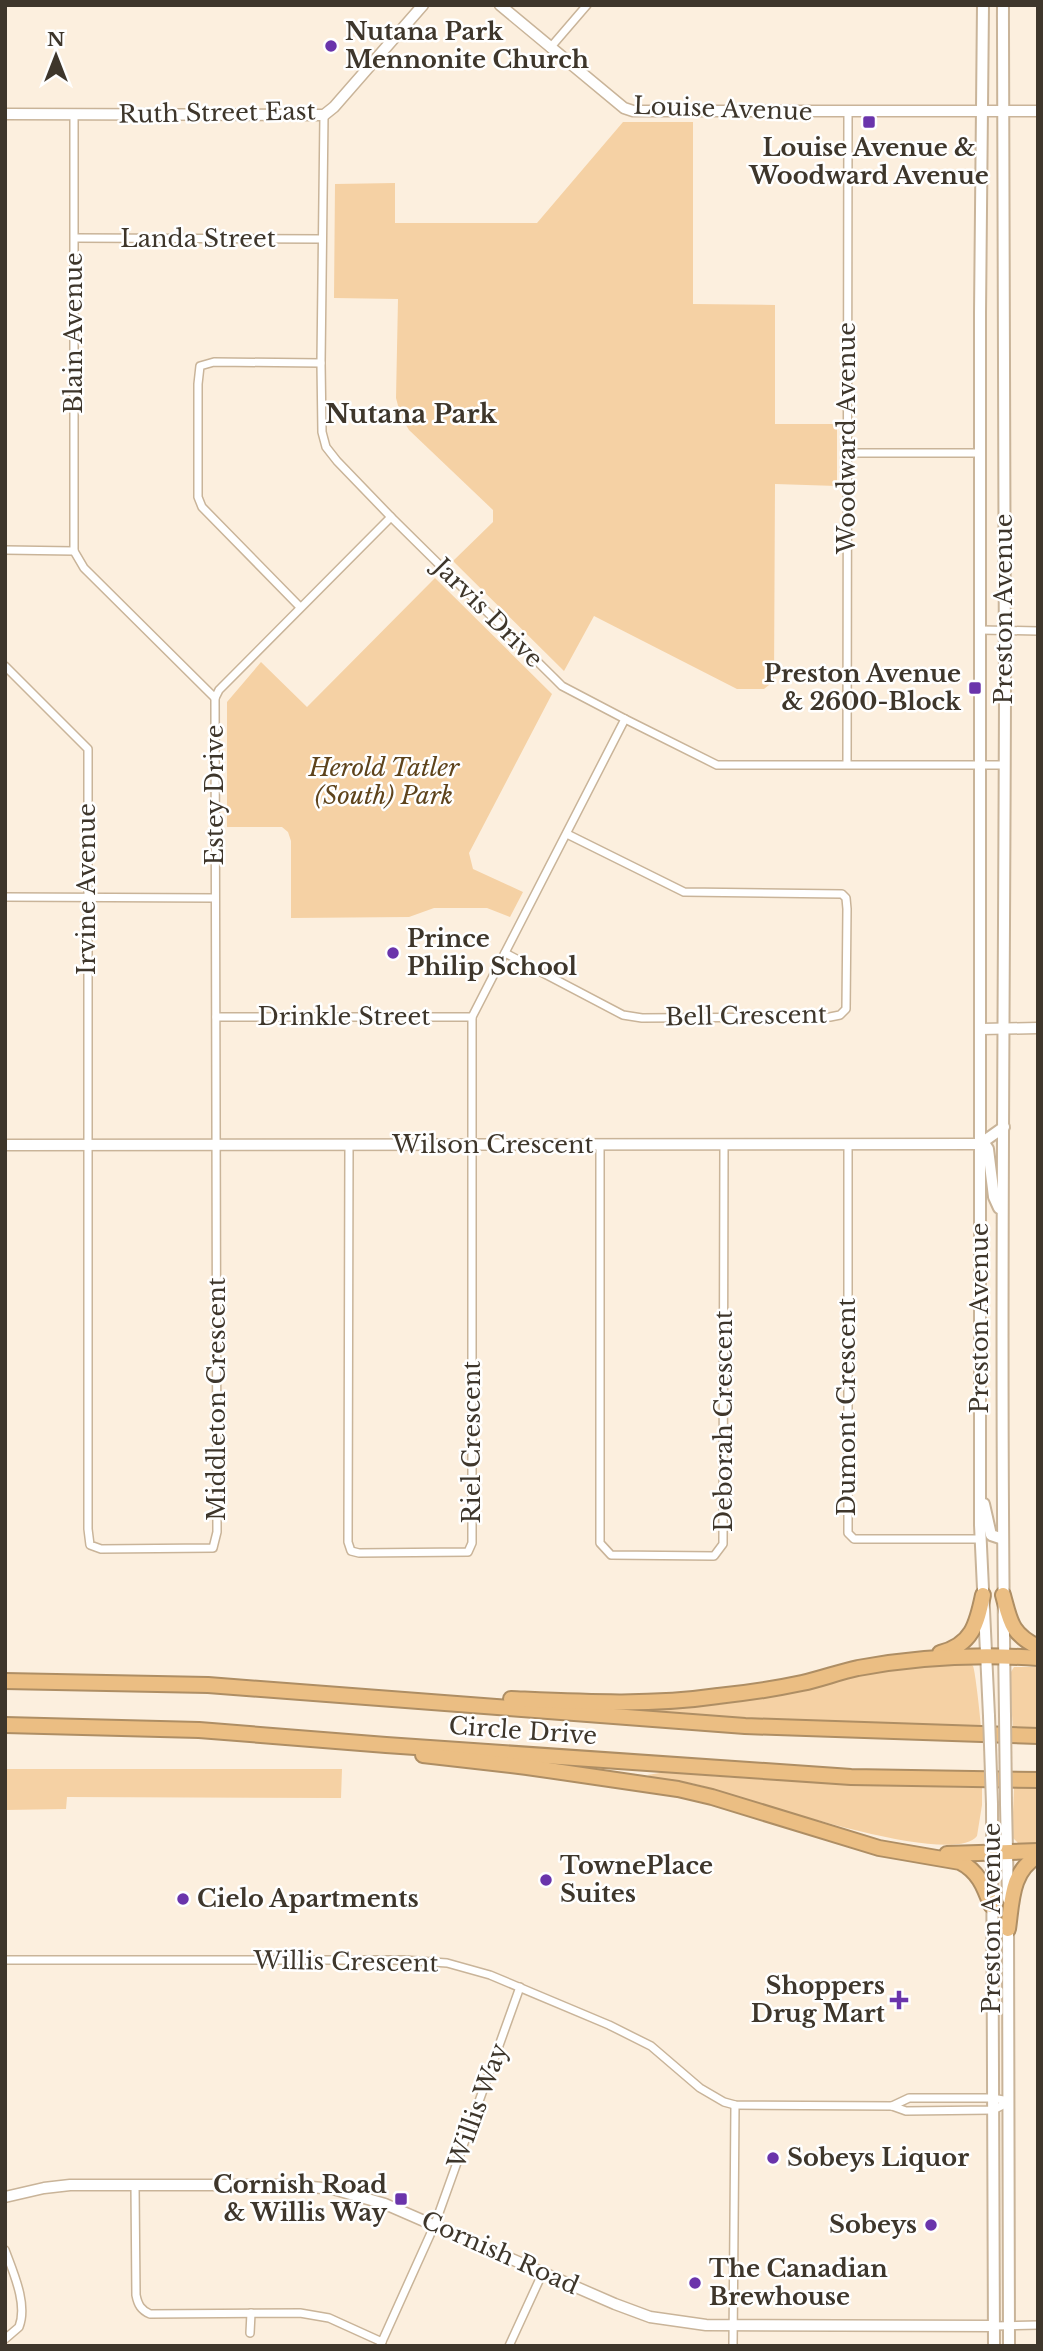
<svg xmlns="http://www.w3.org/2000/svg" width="1043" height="2351" font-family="'Libre Baskerville',serif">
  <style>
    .green { fill: #f5d1a4 }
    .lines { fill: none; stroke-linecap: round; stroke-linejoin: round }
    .minor-casing { stroke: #c9b499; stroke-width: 10 }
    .tertiary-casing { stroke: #c9b499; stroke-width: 13 }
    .secondary-casing { stroke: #c9b499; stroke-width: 14 }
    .motorway-casing { stroke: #ae8e64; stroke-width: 18 }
    .minor { stroke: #fff; stroke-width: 7 }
    .tertiary { stroke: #fff; stroke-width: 10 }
    .secondary { stroke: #fff; stroke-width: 10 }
    .motorway { stroke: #ebbe83; stroke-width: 14 }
    .secondary-bridge-casing { stroke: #c9b499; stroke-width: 14; stroke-linecap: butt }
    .secondary-bridge { stroke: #fff; stroke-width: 10 }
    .poi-dot { fill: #6a34ab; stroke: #fff; stroke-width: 2.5 }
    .labels { text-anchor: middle; stroke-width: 5; stroke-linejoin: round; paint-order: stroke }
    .poi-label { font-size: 24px; font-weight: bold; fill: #3e362b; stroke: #fff; text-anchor: start }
    .street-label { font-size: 24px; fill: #3e362b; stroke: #fff }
    .park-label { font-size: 24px; font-style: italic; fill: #5e431b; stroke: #fff }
    .neighbourhood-label { font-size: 26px; font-weight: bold; fill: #3e362b; stroke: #fff }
  </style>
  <rect width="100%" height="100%" fill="#fcefde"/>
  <g class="green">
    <polygon points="623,122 693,122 693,304 775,305 775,424 837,424 837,486 775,484 774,681 764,689 737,689 594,616 564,671 453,561 493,522 493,510 409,430 401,417 396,398 398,299 334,298 335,184 395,183 395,223 537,223"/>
    <polygon points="435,578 552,694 469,853 473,869 523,892 510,917 487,908 434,908 409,917 291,918 291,841 288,832 282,827 227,827 227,702 261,662 307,707"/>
    <path d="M968 1663C970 1664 972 1665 973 1666 975 1669 981 1722 981 1729L664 1716 630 1710 690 1708 745 1701 801 1690 895 1667Z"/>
    <polygon points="1014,1667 1038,1667 1038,1729 1013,1729 1009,1675"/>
    <polygon points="5,1769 342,1769 341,1798 67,1797 66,1809 5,1810"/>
    <path d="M666 1772C771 1782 877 1785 982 1788V1805L977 1836C951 1870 741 1796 699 1785 682 1780 663 1781 647 1775Z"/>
    <polygon points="1014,1788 1038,1788 1038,1845 1020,1845 1012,1837"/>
  </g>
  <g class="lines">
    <defs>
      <g id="minor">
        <polyline points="550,48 587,5"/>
        <polyline points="74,114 74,551 84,568 215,698"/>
        <polyline points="324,115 321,363 322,432 326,447 337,461 391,517 553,677 562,686 625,719 717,765 1004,765"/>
        <polyline points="75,238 322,239"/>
        <polyline points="848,453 981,453"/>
        <polyline points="5,550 74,551"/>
        <polyline points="300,607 202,507 198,497 198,384 200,366 214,362 321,363"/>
        <polyline points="981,630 1038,631"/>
        <polyline points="5,666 88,749 88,1529 90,1545 101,1549 213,1548 217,1532 215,698 219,690 391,517"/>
        <polyline points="847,764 848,111"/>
        <polyline points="5,897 215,898"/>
        <polyline points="505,953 623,1015 642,1018 830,1017 840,1015 846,1009 847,909 846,898 842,894 684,892 567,834"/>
        <polyline points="216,1017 472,1017"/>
        <polyline points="349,1145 348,1542 351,1551 359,1553 468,1552 472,1543 472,1017 625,719"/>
        <polyline points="600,1145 600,1543 611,1555 714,1556 723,1544 724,1145"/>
        <polyline points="848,1145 848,1533 854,1539 981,1539"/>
        <polyline points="5,1960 404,1960 447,1963 490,1975 609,2025 651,2046 700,2088 724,2102 735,2105 892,2106 906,2111 993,2110 1009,2102"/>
        <polyline points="892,2106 909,2098 992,2098 1009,2101"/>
        <path d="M135 2185 136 2295C138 2305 141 2310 150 2314L300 2313 329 2318 382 2342"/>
        <path d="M5 2250C13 2272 28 2304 19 2327L5 2339"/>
        <polyline points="994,2326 1038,2325"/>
        <polyline points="250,2333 251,2313"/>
        <polyline points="380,2346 435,2224 520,1987"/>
        <polyline points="509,2346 543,2272"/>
        <polyline points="733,2346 735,2105"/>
      </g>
      <g id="tertiary">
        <polyline points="500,5 624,108 633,111 1038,111"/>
        <polyline points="5,114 324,115 334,107 423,5"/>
        <polyline points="981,1029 1038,1028"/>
        <polyline points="5,1145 980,1144"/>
        <polyline points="5,2197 44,2188 70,2185 290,2185 333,2189 385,2204 615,2304 650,2317 706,2325 994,2326"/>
      </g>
      <g id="secondary">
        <polyline points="983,5 980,313 980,1525 989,1716"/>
        <path d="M1003 5C1002 234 1006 463 1005 693 1004 1033 1000 1374 1005 1715"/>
        <polyline points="980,1144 986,1146 988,1149 994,1197 999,1208"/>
        <polyline points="980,1144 1004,1127"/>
        <polyline points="984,1504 991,1535 1003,1539"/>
        <polyline points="992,1804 994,2346"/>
        <polyline points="1006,1804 1008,1899"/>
        <polyline points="1008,1922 1009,2346"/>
      </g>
      <g id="motorway">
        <path d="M1003 1595C1010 1621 1011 1634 1038 1647"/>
        <path d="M940 1653C972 1645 977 1624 983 1595"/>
        <polyline points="5,1681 208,1685 745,1726 1038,1736"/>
        <path d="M511 1699C580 1702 650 1706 718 1696 746 1693 774 1689 802 1683 821 1679 839 1672 858 1668 917 1657 978 1654 1038 1658"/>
        <polyline points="5,1725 199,1730 386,1745 851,1777 1038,1780"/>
        <path d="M423 1755 527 1767 678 1789 712 1797 879 1848 960 1862C978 1871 984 1886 991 1905"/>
        <polyline points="947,1854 1038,1851"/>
        <path d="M1008 1929C1012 1901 1011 1871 1038 1856"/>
      </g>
    </defs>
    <use href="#minor" class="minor-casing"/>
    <use href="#tertiary" class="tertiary-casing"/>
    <use href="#secondary" class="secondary-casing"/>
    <use href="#motorway" class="motorway-casing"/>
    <use href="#minor" class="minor"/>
    <use href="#tertiary" class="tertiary"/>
    <use href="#secondary" class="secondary"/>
    <use href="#motorway" class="motorway"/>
    <defs>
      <g id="secondary-bridge">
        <polyline points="1005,1715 1006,1804"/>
        <polyline points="989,1716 992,1804"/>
      </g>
    </defs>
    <use href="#secondary-bridge" class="secondary-bridge-casing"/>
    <use href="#secondary-bridge" class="secondary-bridge"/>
  </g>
  <g class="poi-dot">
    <circle cx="331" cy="46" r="7"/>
    <rect x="862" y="115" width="14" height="14" rx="3.5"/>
    <rect x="968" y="681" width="14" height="14" rx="3.5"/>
    <circle cx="393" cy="953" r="7"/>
    <circle cx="546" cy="1880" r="7"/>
    <circle cx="183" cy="1899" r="7"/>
    <path d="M895.5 1989.5h7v7h7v7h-7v7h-7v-7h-7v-7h7z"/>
    <circle cx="773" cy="2158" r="7"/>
    <rect x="394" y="2192" width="14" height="14" rx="3.5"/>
    <circle cx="931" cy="2225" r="7"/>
    <circle cx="695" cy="2283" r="7"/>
  </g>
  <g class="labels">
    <g class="poi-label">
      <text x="345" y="40">Nutana Park<tspan x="345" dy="28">Mennonite Church</tspan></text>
      <text x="869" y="156" text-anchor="middle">Louise Avenue &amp;<tspan x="869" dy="28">Woodward Avenue</tspan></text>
      <text x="961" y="682" text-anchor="end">Preston Avenue<tspan x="961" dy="28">&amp; 2600-Block</tspan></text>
      <text x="407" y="947">Prince<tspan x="407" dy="28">Philip School</tspan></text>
      <text x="560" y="1874">TownePlace<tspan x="560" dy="28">Suites</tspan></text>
      <text x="197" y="1907">Cielo Apartments</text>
      <text x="885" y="1994" text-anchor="end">Shoppers<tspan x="885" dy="28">Drug Mart</tspan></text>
      <text x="787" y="2166">Sobeys Liquor</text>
      <text x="387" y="2193" text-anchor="end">Cornish Road<tspan x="387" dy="28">&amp; Willis Way</tspan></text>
      <text x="917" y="2233" text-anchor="end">Sobeys</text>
      <text x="709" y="2277">The Canadian<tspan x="709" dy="28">Brewhouse</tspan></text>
    </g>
    <g class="street-label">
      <text transform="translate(723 109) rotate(2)" y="8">Louise Avenue</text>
      <text transform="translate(217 113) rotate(-1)" y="8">Ruth Street East</text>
      <text x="198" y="247">Landa Street</text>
      <text transform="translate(74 333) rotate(-90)" y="8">Blain Avenue</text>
      <text transform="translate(847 438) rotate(-90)" y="8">Woodward Avenue</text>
      <text transform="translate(1004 609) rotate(-90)" y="8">Preston Avenue</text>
      <text transform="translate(488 613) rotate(45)" y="8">Jarvis Drive</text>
      <text transform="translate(215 795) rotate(-90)" y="8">Estey Drive</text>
      <text transform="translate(87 889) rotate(-90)" y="8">Irvine Avenue</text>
      <text transform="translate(746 1016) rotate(-1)" y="8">Bell Crescent</text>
      <text x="344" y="1025">Drinkle Street</text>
      <text x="493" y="1153">Wilson Crescent</text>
      <text transform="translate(980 1318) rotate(-90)" y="8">Preston Avenue</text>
      <text transform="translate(217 1399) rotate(-90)" y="8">Middleton Crescent</text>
      <text transform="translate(847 1407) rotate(-90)" y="8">Dumont Crescent</text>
      <text transform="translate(724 1421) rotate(-90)" y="8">Deborah Crescent</text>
      <text transform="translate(472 1442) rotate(-90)" y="8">Riel Crescent</text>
      <text transform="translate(523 1731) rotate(4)" y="8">Circle Drive</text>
      <text transform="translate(992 1918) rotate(-90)" y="8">Preston Avenue</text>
      <text transform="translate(346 1962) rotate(1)" y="8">Willis Crescent</text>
      <text transform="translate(478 2106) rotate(-70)" y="8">Willis Way</text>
      <text transform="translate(500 2253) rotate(24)" y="8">Cornish Road</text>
    </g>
    <g class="park-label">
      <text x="384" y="776">Herold Tatler<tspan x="384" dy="28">(South) Park</tspan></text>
    </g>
    <g class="neighbourhood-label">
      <text x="411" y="423">Nutana Park</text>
    </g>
  </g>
  <rect width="1043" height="2351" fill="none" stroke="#3e362b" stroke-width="14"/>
  <g transform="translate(56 56)" stroke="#ffffff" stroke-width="5" paint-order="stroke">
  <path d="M0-5L12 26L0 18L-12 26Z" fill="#3e362b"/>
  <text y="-10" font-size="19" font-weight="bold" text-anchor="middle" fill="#3e362b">N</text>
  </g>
</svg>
